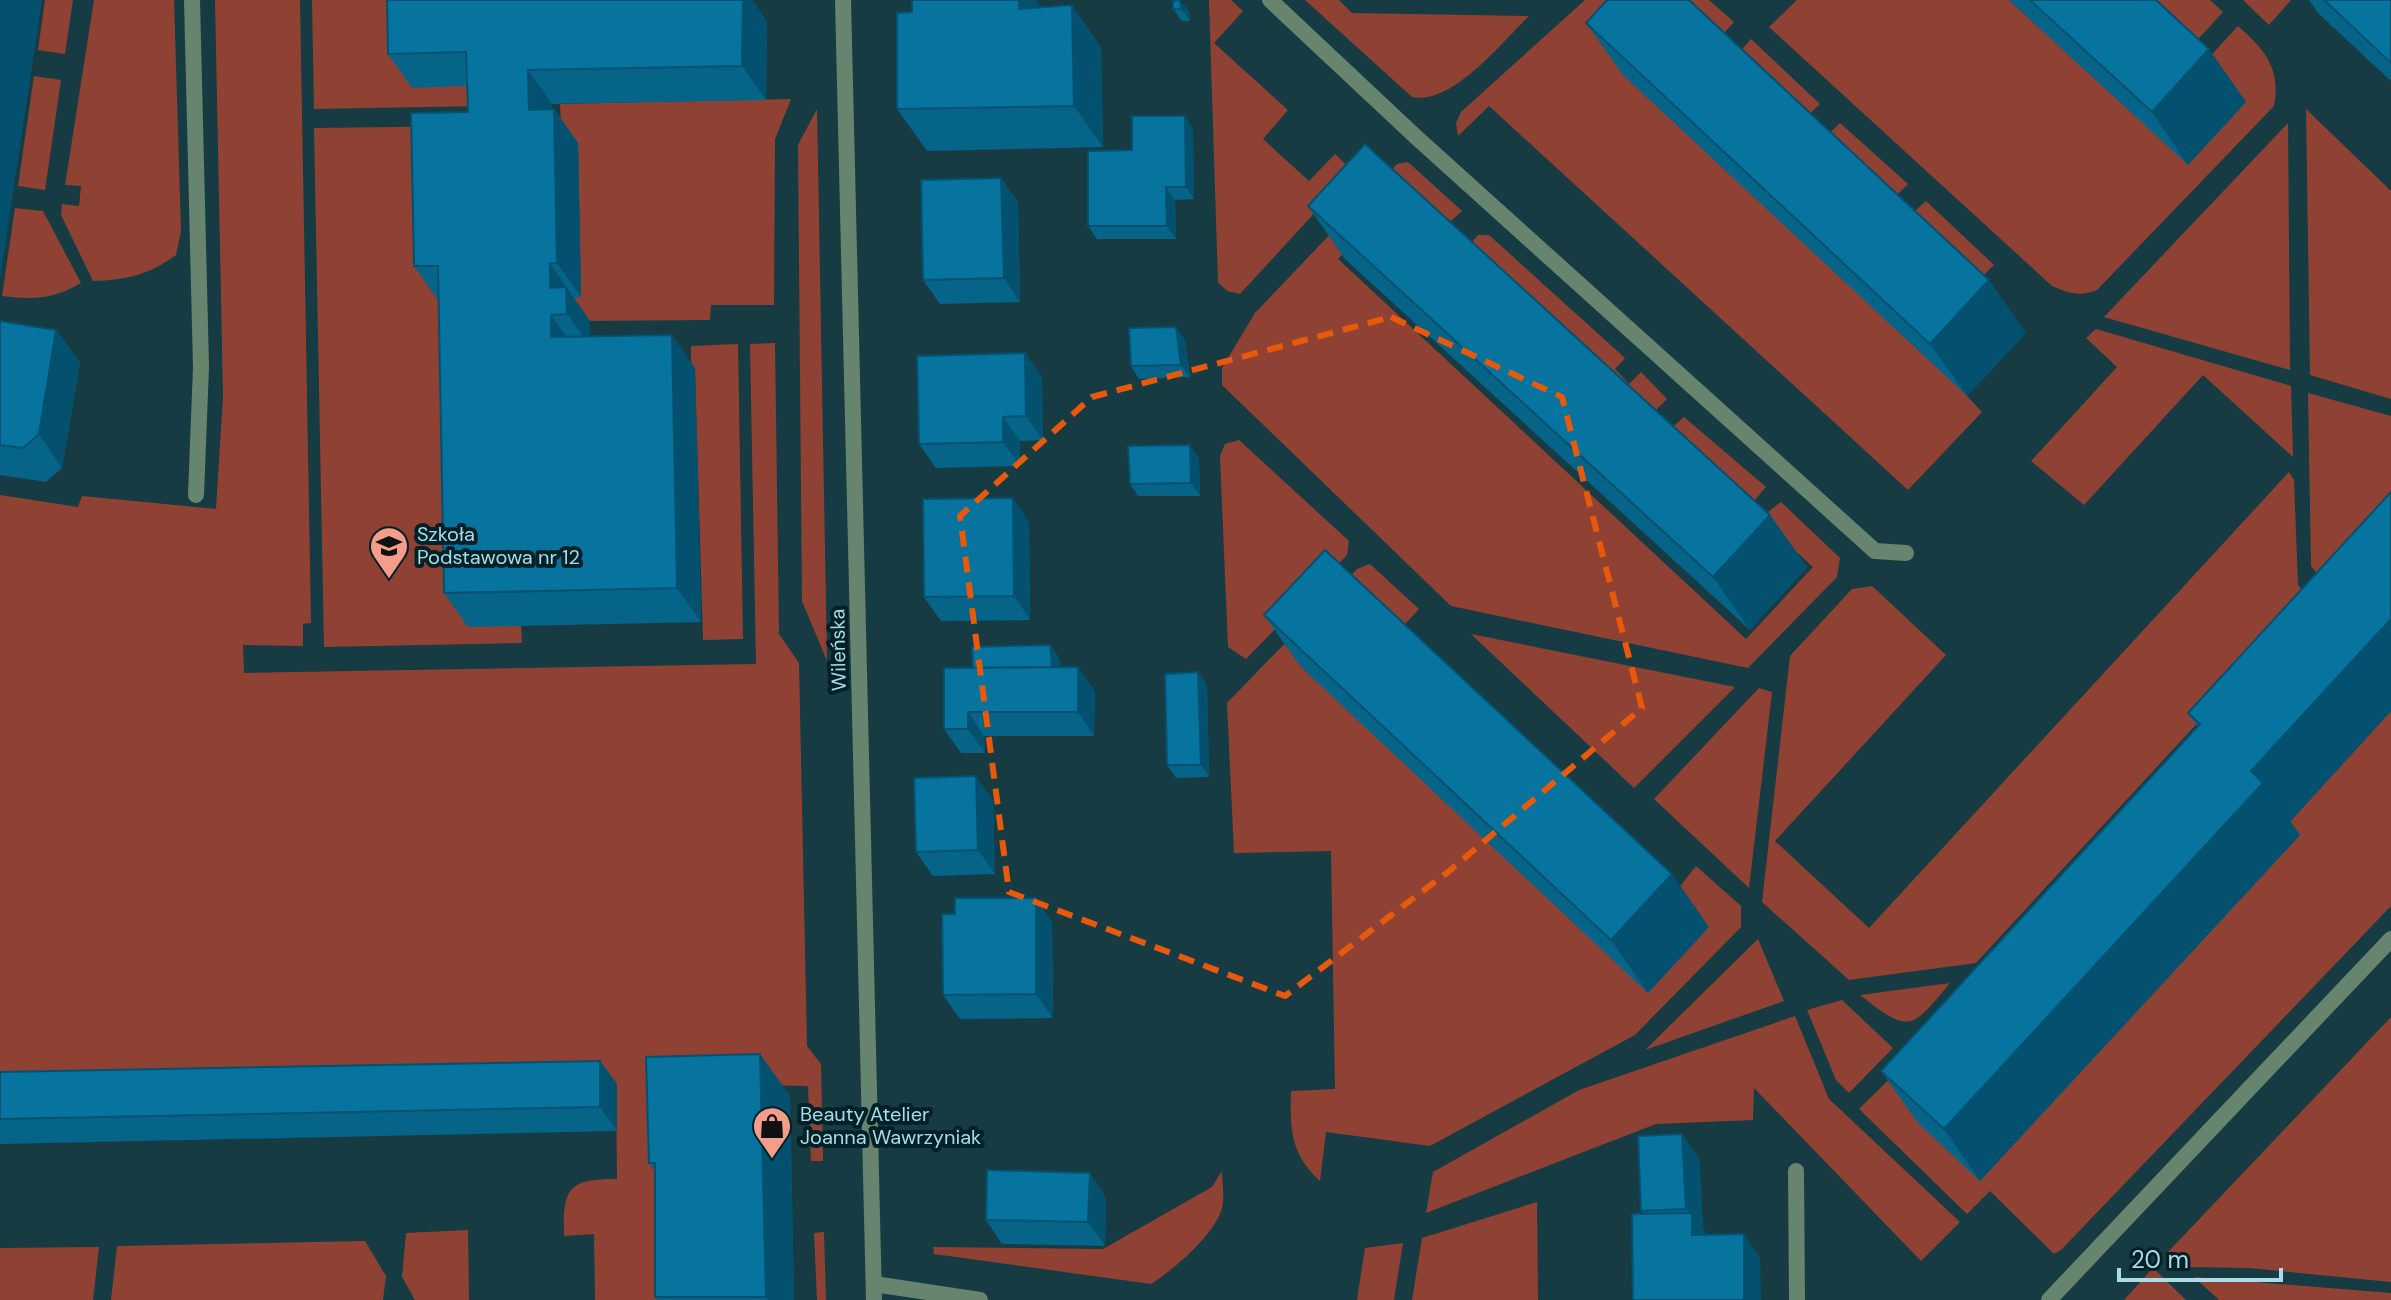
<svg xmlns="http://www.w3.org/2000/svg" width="2391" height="1300" font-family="'DM Sans',sans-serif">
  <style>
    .green { fill: #8f4233 }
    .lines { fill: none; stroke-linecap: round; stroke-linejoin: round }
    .service { stroke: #67856e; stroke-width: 16 }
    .minor { stroke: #67856e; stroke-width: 16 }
    .wall { fill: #056488 }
    .shaded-wall { fill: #04516f }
    .building { fill: #06749e; stroke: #04516f; stroke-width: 2 }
    .marked { fill: none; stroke: #e8590c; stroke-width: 6; stroke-dasharray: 16 10; stroke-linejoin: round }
    .labels { text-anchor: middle; stroke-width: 8; stroke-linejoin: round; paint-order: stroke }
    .poi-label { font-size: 20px; fill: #aadce7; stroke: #002128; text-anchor: start }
    .street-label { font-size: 20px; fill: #aadce7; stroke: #002128 }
  </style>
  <rect width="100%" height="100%" fill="#173b42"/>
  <g class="green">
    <polygon points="45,0 73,0 65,54 38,50"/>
    <path d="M94 0H174L181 231 176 255C149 275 126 280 93 281L61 215 62 204 79 206 81 186 65 185Z"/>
    <path d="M215 0H300L311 623 303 624V646L243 645 244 673 756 664 750 344 775 343 779 634 799 663 807 1046 821 1064 823 1161H811L808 1086 675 1083 683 1300H595L594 1234 564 1236C563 1188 568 1179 617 1179L616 1085 0 1096V495L78 507 82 496 216 509 223 397Z"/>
    <polygon points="312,0 410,0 481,86 482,106 314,109"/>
    <polygon points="1209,0 1231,0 1243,11 1214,43 1288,110 1263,139 1309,181 1335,154 1353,171 1240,294 1227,291 1218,282"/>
    <path d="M1305 0H1339L1352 13 1529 16C1501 43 1453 105 1412 97Z"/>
    <polygon points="1585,0 1709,0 1734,22 1715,43 1967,396 1982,412 1908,490 1489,106 1458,136 1456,123 1461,112"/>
    <path d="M1797 0H2009L2188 164 2204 63 2238 26C2265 50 2281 68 2274 106L2097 290C2079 297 2068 293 2052 286L1769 27Z"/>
    <polygon points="2135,0 2210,0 2223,12 2189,49"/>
    <polygon points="2243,0 2291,0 2269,25"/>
    <polygon points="1751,39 1820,104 1801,122 1733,59"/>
    <polygon points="34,76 61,80 45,190 18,186"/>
    <polygon points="791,99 775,139 774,305 711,305 710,320 574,321 574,297 581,296 578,144 562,144 560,104"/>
    <polygon points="817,109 827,661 802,601 798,145"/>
    <polygon points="2306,109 2391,191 2391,399 2310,375"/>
    <polygon points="1840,123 1908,184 1888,204 1821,141"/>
    <polygon points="2288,123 2290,370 2104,317"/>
    <polygon points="481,126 438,300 468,626 521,626 522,643 324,647 314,128"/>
    <polygon points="1408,162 1462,211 1442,229 1403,191 1338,259 1746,639 1813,567 1760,518 1781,502 1840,558 1837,577 1748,668 1451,606 1222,385 1222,368 1255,313 1397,164"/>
    <polygon points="1926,201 1994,265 1974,284 1905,220"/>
    <path d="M15 208 43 211 81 283C54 299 33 300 2 296Z"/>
    <polygon points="1478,235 1489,235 1625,358 1615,369 1629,384 1641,372 1667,399 1648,418 1467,248"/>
    <polygon points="2096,329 2291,386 2293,457 2203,375 2084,505 2031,461 2117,367 2086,338"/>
    <polygon points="738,344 743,639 703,640 695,369 691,369 691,346"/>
    <polygon points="2308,393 2391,416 2391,506 2322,579 2311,566"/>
    <polygon points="1684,417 1766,487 1748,508 1666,433"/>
    <polygon points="1239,440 1349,541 1347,555 1246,659 1228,647 1220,456 1225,444"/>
    <polygon points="2289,472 2294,480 2298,585 2311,600 1976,963 1849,980 1762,902 1790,656 1852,589 1872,586 1946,655 1775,841 1869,928"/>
    <path d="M1370 564 1419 609 1396 634 1674 894 1696 866 1741 906V927L1635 1035 1430 1146 1326 1132 1320 1181C1290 1153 1290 1129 1291 1091L1335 1089 1331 851 1234 853 1227 703 1357 569Z"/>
    <polygon points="1471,634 1735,687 1634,788"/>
    <polygon points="1759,688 1772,692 1749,888 1654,799"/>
    <polygon points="2391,711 2391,906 2061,1250 2054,1254 1990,1191 1967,1214 1859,1109 1916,1053 2288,824"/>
    <polygon points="1758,939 1784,1001 1645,1050"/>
    <path d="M1950 983C1911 1030 1910 1034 1860 995Z"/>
    <polygon points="1842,1000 1893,1048 1849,1093 1836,1080 1807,1010"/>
    <polygon points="1795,1016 1829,1099 1960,1222 1921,1261 1754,1088 1753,1120 1656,1124 1426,1213 1433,1172 1579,1090"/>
    <polygon points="2391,1017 2391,1282 2249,1268 2185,1267 2168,1252"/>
    <path d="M1222 1171C1222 1181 1224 1193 1223 1203 1220 1231 1173 1270 1151 1284L934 1254 933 1247 1103 1249 1212 1187Z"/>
    <polygon points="1537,1202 1538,1300 1412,1300 1422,1238"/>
    <polygon points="468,1230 469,1300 415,1300 402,1277 406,1233"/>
    <polygon points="824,1232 826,1300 817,1300 814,1233"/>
    <polygon points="365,1241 386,1276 383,1300 111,1300 117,1246"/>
    <polygon points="1403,1243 1394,1300 1357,1300 1365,1248"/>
    <polygon points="99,1247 93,1300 0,1300 0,1248"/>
    <polygon points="2153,1268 2186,1300 2124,1300"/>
    <polygon points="2194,1277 2391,1293 2391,1300 2219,1300"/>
  </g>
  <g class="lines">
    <g class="service">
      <polyline points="192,0 201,367 196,495"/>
      <polyline points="1270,0 1416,137 1875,551 1906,553"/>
      <polyline points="1796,1171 1797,1300"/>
      <polyline points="874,1284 980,1300"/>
      <polyline points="2049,1300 2391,939"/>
    </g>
    <polyline class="minor" points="843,0 874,1300"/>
  </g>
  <g class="wall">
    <polygon points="387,0 752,0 767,22 766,100 552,104 552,109 554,109 578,143 581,297 574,298 590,321 590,336 695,368 701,622 468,627 444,593 438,300 414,266 468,112 467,86 412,88 388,54"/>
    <polygon points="1036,0 1040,7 1101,47 1103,147 927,151 897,109 912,12"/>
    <polygon points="1180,0 1189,12 1190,21 1182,21 1173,9"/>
    <polygon points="2009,0 2156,0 2246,102 2188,165"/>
    <polygon points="2309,0 2391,0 2391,81 2318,13"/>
    <polygon points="1586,23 2026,333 1967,396 1623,75"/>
    <polygon points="1185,116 1193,129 1194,199 1175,200 1176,239 1097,239 1088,226 1132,150"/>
    <polygon points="1001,178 1018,202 1020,302 940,304 923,280"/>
    <polygon points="1308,206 1770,515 1807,567 1750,630 1345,259"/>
    <polygon points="0,321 56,330 80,363 62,468 46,482 0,475"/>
    <polygon points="1185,339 1190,377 1139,379 1131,366"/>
    <polygon points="1025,353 1042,377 1043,440 1020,441 1020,466 936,468 919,444"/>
    <polygon points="1199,458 1200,496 1138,496 1130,484"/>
    <polygon points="2391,492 2391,711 2290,821 2300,835 1980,1181 1918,1123 1881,1071 2198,727 2188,713"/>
    <polygon points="1029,522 1030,620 941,621 924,597"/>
    <polygon points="1264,615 1709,927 1648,993 1301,667"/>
    <polygon points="1050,645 1059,658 1060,667 1095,691 1094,736 984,736 985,753 961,753 944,729 973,668"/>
    <polygon points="1198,672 1207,685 1209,777 1176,778 1167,765"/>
    <polygon points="993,800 995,874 933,876 916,852"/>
    <polygon points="1036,898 1052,922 1053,1018 960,1019 943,995 955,914"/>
    <polygon points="600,1061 617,1084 617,1131 0,1144 0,1072"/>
    <polygon points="790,1096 794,1300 657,1300 655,1297 655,1172 649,1163"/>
    <polygon points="1699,1158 1703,1228 1707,1235 1760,1258 1643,1214 1641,1211"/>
    <polygon points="1106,1197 1105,1246 1002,1244 986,1220"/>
  </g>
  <g class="shaded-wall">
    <polygon points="0,0 42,0 0,279"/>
    <polygon points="743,0 752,0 767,22 766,100 742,66"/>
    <polygon points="1019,0 1036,0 1048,19 1019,9"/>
    <polygon points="1180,0 1189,12 1190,21 1181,9"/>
    <polygon points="1072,5 1101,47 1103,147 1074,106"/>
    <polygon points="2209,49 2246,102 2188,165 2152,112"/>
    <polygon points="528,70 552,104 553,144 529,110"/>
    <polygon points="554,109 578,143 581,297 557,263"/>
    <polygon points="1185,116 1193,129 1194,199 1186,187"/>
    <polygon points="1001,178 1018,202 1020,302 1004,278"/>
    <polygon points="1166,187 1175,200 1176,239 1167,226"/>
    <polygon points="550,263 590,321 591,348 550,288"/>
    <polygon points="1989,280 2026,333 1967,396 1930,344"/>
    <polygon points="551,315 574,348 551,337"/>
    <polygon points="1176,327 1185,339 1190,377 1181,365"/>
    <polygon points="56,330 80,363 62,468 39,434"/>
    <polygon points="672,335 695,368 701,622 677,588"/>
    <polygon points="1025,353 1042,377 1043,440 1026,416"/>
    <polygon points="1003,417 1020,441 1020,466 1003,442"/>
    <polygon points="1190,445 1199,458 1200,496 1191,483"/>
    <polygon points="1013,498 1029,522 1030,620 1014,596"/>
    <polygon points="1770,515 1807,567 1750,630 1713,577"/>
    <polygon points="2391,619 2391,711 2290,821 2300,835 1980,1181 1944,1129 2251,771"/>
    <polygon points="1050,645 1059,658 1061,685 1052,673"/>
    <polygon points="1078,667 1095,691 1094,736 1078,712"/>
    <polygon points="1198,672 1207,685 1209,777 1201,765"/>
    <polygon points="968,712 984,736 985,753 968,729"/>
    <polygon points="976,776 993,800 995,874 978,850"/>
    <polygon points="1672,874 1709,927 1648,993 1611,940"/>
    <polygon points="1036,898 1052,922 1053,1018 1036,994"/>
    <polygon points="760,1054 790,1096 794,1300 768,1300 766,1297"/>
    <polygon points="600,1061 617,1084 617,1131 600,1107"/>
    <polygon points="1682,1134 1699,1158 1703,1228 1709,1237 1692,1235 1692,1218 1686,1209"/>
    <polygon points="1090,1173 1106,1197 1105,1246 1088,1222"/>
    <polygon points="1744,1234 1760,1258 1761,1300 1744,1300"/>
  </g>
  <g class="building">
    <polygon points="387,0 743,0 742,66 528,70 529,110 554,109 557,263 550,263 550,288 566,287 567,314 551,315 551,337 672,335 677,588 444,593 438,266 414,266 411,113 468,112 466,52 388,54"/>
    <polygon points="912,0 1019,0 1019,9 1072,5 1074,106 897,109 897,13 912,12"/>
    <polygon points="1180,0 1181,9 1173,9 1173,1"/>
    <polygon points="1607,0 1689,0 1989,280 1930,344 1586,23"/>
    <polygon points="2030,0 2156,0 2209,49 2152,112"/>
    <polygon points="2324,0 2391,0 2391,63"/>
    <polygon points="1132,116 1185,116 1186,187 1166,187 1167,226 1088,226 1088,151 1132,150"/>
    <polygon points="1365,144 1770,515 1713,577 1308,206"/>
    <polygon points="1001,178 1004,278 923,280 921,180"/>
    <polygon points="0,321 56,330 39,434 23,448 0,445"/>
    <polygon points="1176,327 1181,365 1131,366 1129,328"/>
    <polygon points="1025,353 1026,416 1003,417 1003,442 919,444 917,356"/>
    <polygon points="1190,445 1191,483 1130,484 1128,446"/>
    <polygon points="2391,492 2391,619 2251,771 2263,783 1944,1129 1881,1071 2200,724 2188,713"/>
    <polygon points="1013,498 1014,596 924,597 923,499"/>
    <polygon points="1325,550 1672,874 1611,940 1264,615"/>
    <polygon points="1050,645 1052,667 973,668 972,647"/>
    <polygon points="1078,667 1078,712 968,712 968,729 944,729 944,668"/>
    <polygon points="1198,672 1201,765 1167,765 1165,674"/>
    <polygon points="976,776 978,850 916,852 914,778"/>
    <polygon points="955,898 1036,898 1036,994 943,995 942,914 955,914"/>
    <polygon points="760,1054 766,1297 655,1297 655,1163 649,1163 646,1057"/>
    <polygon points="600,1061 600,1107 0,1119 0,1072"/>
    <polygon points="1682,1134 1686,1209 1641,1211 1638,1136"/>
    <polygon points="987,1170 1090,1173 1088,1222 986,1220"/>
    <polygon points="1692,1213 1692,1235 1744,1234 1744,1300 1633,1300 1632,1214"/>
  </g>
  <path class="marked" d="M1391 317 1562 397 1642 708 1448 872 1285 996 1009 892 960 516 1092 397Z"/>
  <defs>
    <symbol id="school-pin" viewBox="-11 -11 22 30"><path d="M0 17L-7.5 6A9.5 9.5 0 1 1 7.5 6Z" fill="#f49d8b" stroke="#002128"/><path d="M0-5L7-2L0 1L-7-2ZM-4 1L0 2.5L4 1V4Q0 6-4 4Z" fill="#111"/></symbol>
    <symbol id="shop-pin" viewBox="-11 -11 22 30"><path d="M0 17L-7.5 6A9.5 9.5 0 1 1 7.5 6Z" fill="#f49d8b" stroke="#002128"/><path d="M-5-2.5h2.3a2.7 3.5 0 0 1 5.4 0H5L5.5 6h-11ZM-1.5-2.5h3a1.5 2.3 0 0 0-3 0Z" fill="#111"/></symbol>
  </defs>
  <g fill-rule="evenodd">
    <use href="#school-pin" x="367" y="524" width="44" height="60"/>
    <use href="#shop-pin" x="750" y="1104" width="44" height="60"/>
  </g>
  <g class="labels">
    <g class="poi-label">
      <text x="417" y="541">Szkoła<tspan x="417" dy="23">Podstawowa nr 12</tspan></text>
      <text x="800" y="1121">Beauty Atelier<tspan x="800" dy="23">Joanna Wawrzyniak</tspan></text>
    </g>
    <g class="street-label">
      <text transform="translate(838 650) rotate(-91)" y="7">Wileńska</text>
    </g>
  </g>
  <path d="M2119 1268v12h162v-12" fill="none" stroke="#aadce7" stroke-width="4"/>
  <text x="2131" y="1268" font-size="24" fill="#aadce7" stroke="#002128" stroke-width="6" paint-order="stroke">20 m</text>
</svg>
